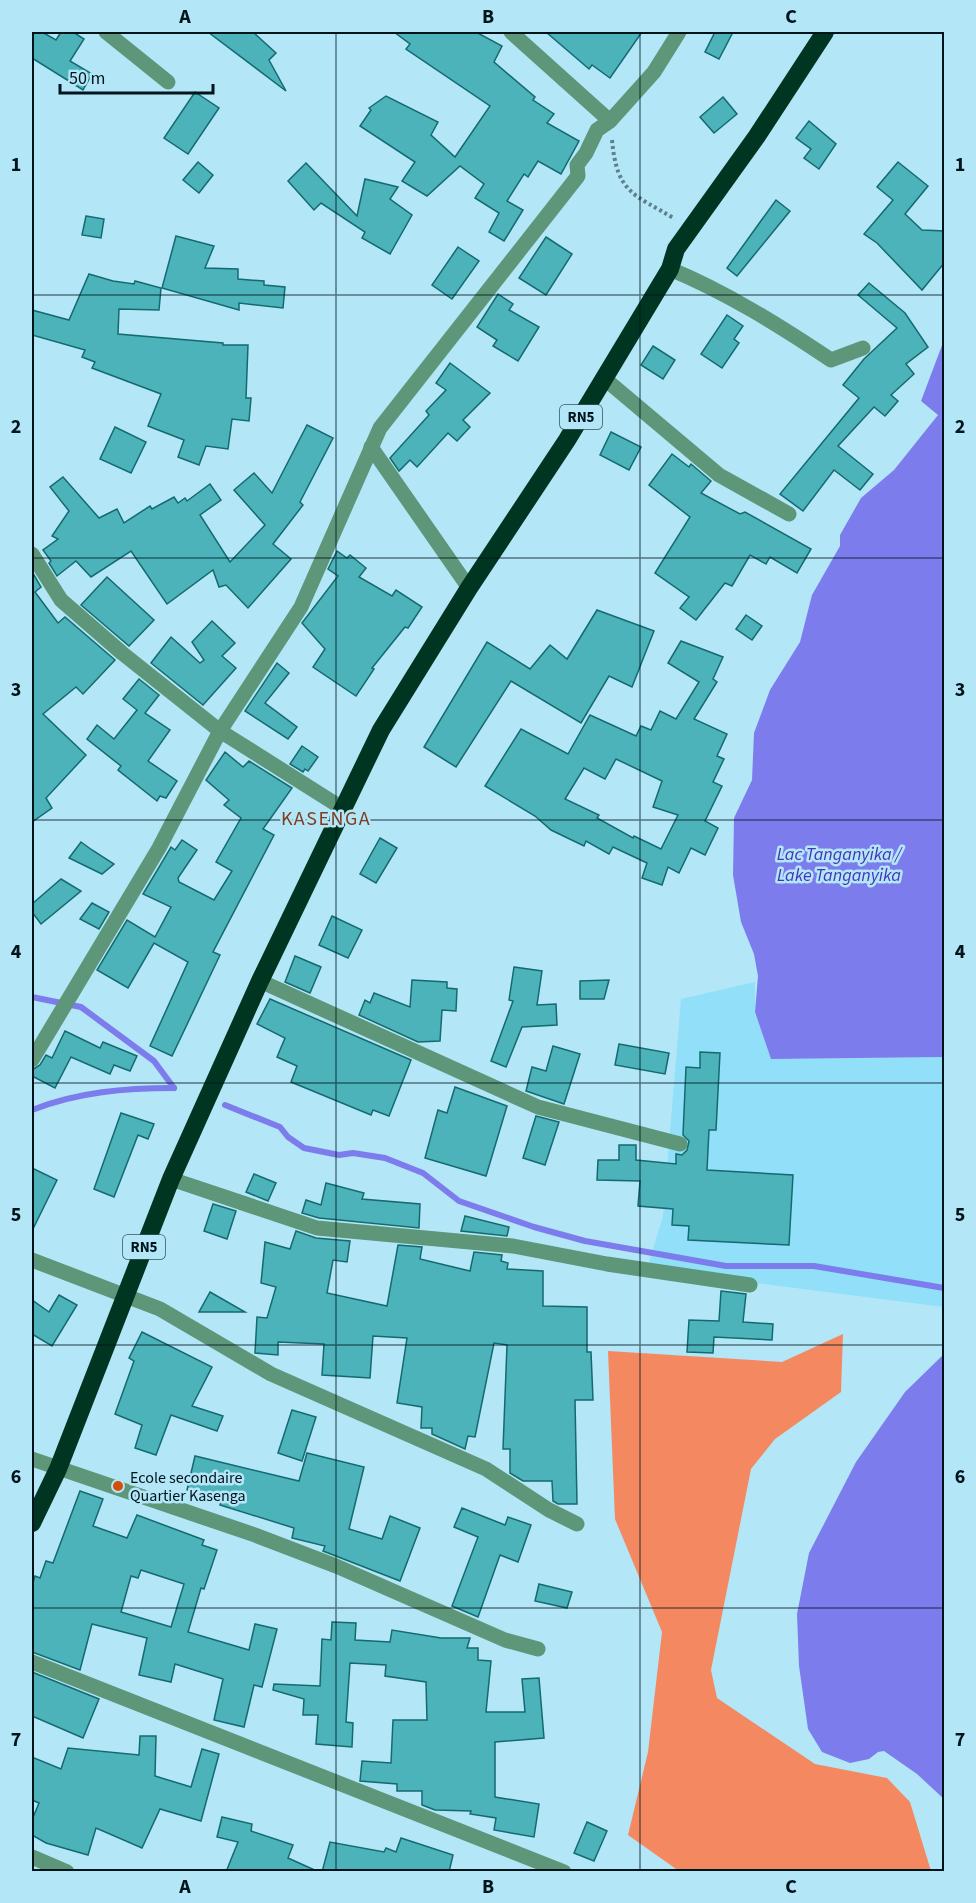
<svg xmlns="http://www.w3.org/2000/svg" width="976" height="1903" font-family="'Source Sans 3',sans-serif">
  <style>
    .built { fill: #92dff9 }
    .green { fill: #f48961 }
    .water { fill: #7d7ced }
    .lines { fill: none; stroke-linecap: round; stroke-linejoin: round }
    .stream { stroke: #7d7ced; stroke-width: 6 }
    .building { fill: #4cb3ba; stroke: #146a6f; stroke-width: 1.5; fill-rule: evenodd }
    .path { stroke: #5d818d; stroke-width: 4; stroke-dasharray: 3 3; stroke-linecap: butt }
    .minor { stroke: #5d9679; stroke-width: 15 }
    .highway { stroke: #003621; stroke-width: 18 }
    .grid { fill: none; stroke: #00141c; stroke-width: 1.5; stroke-opacity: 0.55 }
    .poi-dot { fill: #d34e06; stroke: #b3e6f7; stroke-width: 2 }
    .labels { text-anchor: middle; stroke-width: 5; stroke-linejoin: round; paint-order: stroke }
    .shield { fill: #b3e6f7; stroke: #36535e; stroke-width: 1.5 }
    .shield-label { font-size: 15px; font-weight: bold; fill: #00141c }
    .poi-label { font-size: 16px; fill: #00141c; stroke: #b3e6f7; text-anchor: start }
    .water-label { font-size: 18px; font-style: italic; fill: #4733b7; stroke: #b3e6f7 }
    .quarter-label { font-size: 20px; letter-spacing: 1.5px; fill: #7e3c21; stroke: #b3e6f7 }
    .neatline { fill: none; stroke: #00141c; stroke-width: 2 }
    .grid-label { font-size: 20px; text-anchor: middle; font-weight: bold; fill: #00141c }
  </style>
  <rect width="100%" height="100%" fill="#b3e6f7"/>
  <polygon class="built" points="755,982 755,1012 771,1059 944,1057 944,1307 647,1269 663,1216 681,999"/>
  <polygon class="green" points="843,1334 841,1392 775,1439 751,1469 711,1670 717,1698 815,1764 887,1778 910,1802 931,1871 679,1871 628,1835 648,1752 662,1632 615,1519 608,1351 782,1362"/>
  <g class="water">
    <polygon points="944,340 944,1057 771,1059 755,1012 758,976 754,954 741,922 733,875 734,818 752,780 754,733 770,690 800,642 812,595 840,546 840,535 861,498 894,470 938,415 921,401"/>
    <polygon points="944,1354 944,1799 917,1774 884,1751 878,1752 869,1759 850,1763 822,1752 808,1729 799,1666 797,1614 809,1553 856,1462 905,1392"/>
  </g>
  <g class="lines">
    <g class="stream">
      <polyline points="32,997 81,1007 154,1061 174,1088"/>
      <polyline points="225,1105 280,1127 288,1137 304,1148 339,1155 353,1153 385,1158 423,1173 459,1201 534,1227 585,1241 726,1266 814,1266 944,1288"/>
      <path d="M32 1110C77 1092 126 1088 174 1088"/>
    </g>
  </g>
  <g class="building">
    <polygon points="32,32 42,32 56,40 61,32 73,32 84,39 70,61 92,74 83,90 32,58"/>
    <polygon points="208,32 253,32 276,53 269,60 286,91"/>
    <polygon points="394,32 476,32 502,46 494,62 535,97 533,100 554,114 547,123 579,141 561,174 538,161 528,177 524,174 507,201 523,210 504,241 489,232 499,213 475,198 484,184 460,166 427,196 402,181 415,162 360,126 371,110 369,108 386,96 438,122 431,135 455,157 490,106 406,49 410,44"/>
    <polygon points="546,32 642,32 610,78 592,65 589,69"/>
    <polygon points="715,32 733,32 719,59 705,52"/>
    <polygon points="195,92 219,108 188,154 164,138"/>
    <polygon points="723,97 737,114 714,133 700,117"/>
    <polygon points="809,121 836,144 819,169 804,158 811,149 796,138"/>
    <polygon points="198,162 213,175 199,193 183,180"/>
    <polygon points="898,162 928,186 905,214 922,230 945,231 945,262 922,290 877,243 864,234 893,200 877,187"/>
    <polygon points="306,163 357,216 365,179 398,187 390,199 412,215 390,254 362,238 365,232 321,203 314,210 288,181"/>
    <polygon points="776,200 790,211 737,276 727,268"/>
    <polygon points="86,216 104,219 101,238 82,235"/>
    <polygon points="176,236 214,246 205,268 238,269 238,279 264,281 264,285 285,287 283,308 239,303 239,310 162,288"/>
    <polygon points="546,237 572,254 546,295 519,278"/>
    <polygon points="458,247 479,261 452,299 432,285"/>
    <polygon points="89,274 113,281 134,284 135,281 161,288 159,310 119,309 118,334 223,343 223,345 248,345 246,398 251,398 249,421 232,419 228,449 206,446 199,465 178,457 184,440 148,426 161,394 92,368 95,362 82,357 85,350 32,335 32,310 69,320"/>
    <polygon points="869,283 905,313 928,347 906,364 914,374 891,395 898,401 885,416 874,407 838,446 873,474 860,490 834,470 803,511 780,494 859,398 843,385 864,359 897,328 858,295"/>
    <polygon points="498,294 513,304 509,310 539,327 518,361 493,346 497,340 477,327"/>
    <polygon points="727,315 743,326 734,339 739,343 722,368 701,354"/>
    <polygon points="653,346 675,360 663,379 641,365"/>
    <polygon points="450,363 490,393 463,420 470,427 457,441 448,433 417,467 410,460 399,471 390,458 429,415 426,411 446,390 436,383"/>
    <polygon points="307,425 333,438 300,502 303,505 273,544 291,559 248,608 226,585 219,587 213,570 167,604 131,551 91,577 76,561 57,576 49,563 51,561 43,550 58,539 52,536 69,511 50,487 63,477 99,518 117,509 124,523 150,506 152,509 174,497 178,503 185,498 187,501 210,484 221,500 200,515 230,562 265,525 234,490 254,473 272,493"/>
    <polygon points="115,427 146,442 131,473 100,459"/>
    <polygon points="611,432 641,447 629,470 600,455"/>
    <polygon points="672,454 689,467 691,464 711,481 701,493 740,514 745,512 811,549 797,573 770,557 766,564 750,555 732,586 725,583 696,620 680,608 689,597 655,573 690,517 649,485"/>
    <polygon points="337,551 347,558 350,555 366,568 359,577 392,596 396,590 422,607 408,628 405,627 372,668 374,669 356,696 313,667 325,649 302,623 338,576 328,569"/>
    <polygon points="34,575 41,587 35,592 58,623 65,617 115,660 83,694 76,687 43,714 86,755 46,798 52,808 32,822 32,577"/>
    <polygon points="107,577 154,620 129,646 81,605"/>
    <polygon points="597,610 654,631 632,687 609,676 581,723 511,681 456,767 424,747 487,642 530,669 550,645 567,659"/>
    <polygon points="746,615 762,626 752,640 736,629"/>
    <polygon points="212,621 235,643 222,656 236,668 203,705 151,663 171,637 200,663 204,660 192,642"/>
    <path d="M681 641 723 657 713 679 717 682 694 719 727 734 717 756 724 759 713 782 722 786 705 821 718 828 705 855 691 848 679 873 668 867 662 885 642 878 647 863 613 847 609 854 586 841 584 846 551 830 535 816 485 786 521 729 568 754 590 715 636 736 641 726 651 730 660 711 676 719 699 682 668 663ZM616 759 662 781 653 807 678 815 661 849 634 836 633 838 597 818 599 815 565 799 584 768 605 779Z"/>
    <polygon points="277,663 289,673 265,703 297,727 288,739 245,711"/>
    <polygon points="139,679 159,695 145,713 170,730 148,761 177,781 166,798 160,796 157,801 118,770 121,766 87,739 97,725 114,739 137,710 123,699"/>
    <polygon points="302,746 318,757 308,771 305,769 303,772 290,764"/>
    <polygon points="225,752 243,767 249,761 292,788 263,829 274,835 213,952 220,955 172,1056 150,1046 188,962 154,943 128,988 97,970 127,920 155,937 171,907 143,894 171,847 175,850 182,840 197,850 178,878 179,882 214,900 232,871 216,862 241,818 224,805 229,800 206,780"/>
    <polygon points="380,838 397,848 376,883 360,874"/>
    <polygon points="81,842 92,850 114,864 102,874 69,858"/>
    <polygon points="61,879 81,891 41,924 32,912 32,904"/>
    <polygon points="92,903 109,912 99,929 80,919"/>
    <polygon points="332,916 362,930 348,958 319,945"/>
    <polygon points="295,956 321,967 310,993 285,982"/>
    <polygon points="514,967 542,971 537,1005 556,1004 557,1025 522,1027 506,1067 491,1061 513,1001 509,1000"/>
    <polygon points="412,980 447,982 447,988 457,989 456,1011 442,1010 440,1041 418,1042 359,1015 365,1000 370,1003 374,993 410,1007"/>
    <polygon points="609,980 604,999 580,999 580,981"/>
    <polygon points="270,999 411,1060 389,1116 373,1110 371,1115 291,1082 297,1066 277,1057 285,1038 257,1024"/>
    <polygon points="65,1031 100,1048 103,1042 137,1056 130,1071 114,1065 110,1074 71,1057 55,1088 32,1076 32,1070 40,1065 46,1055 52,1058"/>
    <polygon points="619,1044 669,1053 665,1074 615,1065"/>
    <polygon points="553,1046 580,1054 564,1104 526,1091 532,1067 546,1071"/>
    <polygon points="700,1052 720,1053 716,1130 709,1130 707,1170 793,1175 789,1245 688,1240 689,1226 672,1225 673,1209 638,1206 640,1181 597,1180 598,1160 619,1160 619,1145 636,1145 636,1160 676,1164 676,1154 682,1155 687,1150 689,1141 683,1135 686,1067 700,1068"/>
    <polygon points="455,1087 507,1106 486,1176 425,1158 438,1110 447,1113"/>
    <polygon points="121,1113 154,1124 148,1139 138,1135 114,1197 94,1189"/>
    <polygon points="536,1116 559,1122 545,1165 523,1158"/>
    <polygon points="32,1168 57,1180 32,1231"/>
    <polygon points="254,1174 276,1183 268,1201 246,1192"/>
    <polygon points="326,1183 364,1193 362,1199 420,1204 419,1228 319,1218 302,1213 306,1200 321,1205"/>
    <polygon points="213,1204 236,1211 227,1239 204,1231"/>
    <polygon points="465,1216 509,1227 507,1236 461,1231"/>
    <polygon points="296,1231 316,1238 350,1241 347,1262 333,1260 327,1293 387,1306 398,1245 422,1247 420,1259 470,1271 474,1252 502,1255 501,1261 508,1263 507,1269 543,1271 543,1306 587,1307 587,1352 591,1352 593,1400 575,1400 577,1504 558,1504 553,1501 552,1481 523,1481 510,1473 510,1449 503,1449 507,1345 494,1343 475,1437 468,1436 465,1449 432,1434 432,1428 421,1428 422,1407 397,1403 407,1338 373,1336 370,1378 322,1375 324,1344 278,1342 278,1355 255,1353 257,1317 267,1318 276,1287 261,1283 265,1242 290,1249"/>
    <polygon points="721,1291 746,1294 743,1322 773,1324 772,1340 714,1337 713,1353 687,1352 689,1320 719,1321"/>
    <polygon points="210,1292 245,1312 199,1312"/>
    <polygon points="59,1295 77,1305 52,1346 32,1334 32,1300 49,1312"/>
    <polygon points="142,1332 212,1367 192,1406 223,1416 217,1431 171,1415 156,1455 135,1448 142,1425 115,1414 134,1361 129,1358"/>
    <polygon points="292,1410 316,1417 302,1461 278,1453"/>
    <polygon points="307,1453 364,1467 349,1529 382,1539 390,1516 420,1528 400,1581 323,1551 325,1546 292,1538 294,1528 220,1505 222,1498 187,1490 195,1456 299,1481"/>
    <path d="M80 1491 103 1499 93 1526 127 1538 137 1515 204 1540 202 1545 217 1550 204 1589 201 1588 188 1632 249 1650 255 1624 277 1629 262 1687 254 1685 244 1727 214 1720 223 1679 175 1664 171 1682 139 1675 147 1638 92 1624 80 1670 32 1652V1586L35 1576 40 1578 46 1561 53 1563ZM141 1570 184 1584 171 1627 121 1612 131 1576 138 1578Z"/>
    <polygon points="462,1508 505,1525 508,1517 531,1525 518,1562 500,1555 478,1617 452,1606 478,1537 454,1527"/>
    <polygon points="539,1584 572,1592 567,1608 535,1601"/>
    <polygon points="332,1622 356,1623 355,1640 390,1642 392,1630 441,1638 470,1638 467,1648 478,1648 478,1660 491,1661 486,1712 525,1712 522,1679 539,1678 544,1738 495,1742 495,1797 539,1804 534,1837 494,1830 496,1818 470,1814 471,1811 435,1810 422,1805 422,1791 397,1791 397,1784 360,1781 362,1761 391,1763 393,1720 427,1720 426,1682 385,1676 386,1665 350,1663 346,1722 353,1723 352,1747 316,1744 318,1715 303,1715 304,1699 273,1690 274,1684 320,1686 322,1639 331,1640"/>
    <polygon points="32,1672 99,1699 83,1738 32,1716"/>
    <polygon points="140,1736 156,1736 155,1776 191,1787 202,1749 219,1754 201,1821 160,1809 142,1848 96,1828 88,1855 46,1843 32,1835 32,1820 39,1803 32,1800 32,1757 61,1769 68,1748 139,1755"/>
    <polygon points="222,1817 252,1824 251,1831 293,1845 288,1858 319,1872 226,1872 238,1842 217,1837"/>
    <polygon points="587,1822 607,1831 594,1861 574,1853"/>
    <polygon points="401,1838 453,1855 449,1872 322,1872 330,1842 384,1852 386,1848 396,1852"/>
  </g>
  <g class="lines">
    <path class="path" d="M612 140C617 194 634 194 675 219"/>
    <g class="minor">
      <polyline points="106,32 168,82"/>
      <polyline points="511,32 610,121"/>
      <path d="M670 269C726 292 780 326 831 360L863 348"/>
      <polyline points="605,379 719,475 789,514"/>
      <polyline points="371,447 469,588"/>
      <polyline points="32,554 61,600 122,653 220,731 342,808"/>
      <polyline points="260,981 538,1107 680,1144"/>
      <polyline points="32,1060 159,848 220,731 301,607 380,428 578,176 577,165 586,153 597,130 610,121 654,72 679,32"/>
      <polyline points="171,1179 317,1228 513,1246 607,1264 750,1285"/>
      <polyline points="32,1260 160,1309 271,1374 486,1469 549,1510 577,1524"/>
      <polyline points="32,1459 255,1535 336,1566 505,1640 538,1649"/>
      <polyline points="32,1662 564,1872"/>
      <polyline points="32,1857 67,1872"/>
    </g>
    <polyline class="highway" points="32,1523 58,1469 171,1179 260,981 381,730 469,588 567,440 670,269 676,249 757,136 825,32"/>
  </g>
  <path class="grid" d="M336 32V1872M640 32V1872M32 295H944M32 558H944M32 820H944M32 1083H944M32 1345H944M32 1608H944"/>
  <circle class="poi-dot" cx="118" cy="1486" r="6"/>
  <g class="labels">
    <g class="shield">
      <rect x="560" y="405" width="42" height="24" rx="4.5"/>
      <rect x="123" y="1235" width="42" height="24" rx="4.5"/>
    </g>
    <g class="shield-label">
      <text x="581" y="422">RN5</text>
      <text x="144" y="1252">RN5</text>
    </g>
    <g class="poi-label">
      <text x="130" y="1483">Ecole secondaire<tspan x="130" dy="18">Quartier Kasenga</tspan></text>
    </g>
    <g class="water-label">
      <text x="839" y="860">Lac Tanganyika /<tspan x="839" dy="21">Lake Tanganyika</tspan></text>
    </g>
    <g class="quarter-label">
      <text x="326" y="825">KASENGA</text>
    </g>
  </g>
  <rect width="976" height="1903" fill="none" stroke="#b3e6f7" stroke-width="66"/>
  <path d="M60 84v9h153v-9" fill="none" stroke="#00141c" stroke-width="3"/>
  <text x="69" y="84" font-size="18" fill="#00141c" stroke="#b3e6f7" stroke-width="4.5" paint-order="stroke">50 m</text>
  <rect x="33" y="33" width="910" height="1837" class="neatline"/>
  <g class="grid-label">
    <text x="185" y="23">A</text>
    <text x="488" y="23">B</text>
    <text x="791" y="23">C</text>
    <text x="16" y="171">1</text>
    <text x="960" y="171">1</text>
    <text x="16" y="433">2</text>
    <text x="960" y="433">2</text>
    <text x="16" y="696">3</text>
    <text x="960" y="696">3</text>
    <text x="16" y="958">4</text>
    <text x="960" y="958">4</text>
    <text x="16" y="1221">5</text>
    <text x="960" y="1221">5</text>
    <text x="16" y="1483">6</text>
    <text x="960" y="1483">6</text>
    <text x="16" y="1746">7</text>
    <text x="960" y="1746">7</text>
    <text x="185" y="1893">A</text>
    <text x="488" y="1893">B</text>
    <text x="791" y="1893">C</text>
  </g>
</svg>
